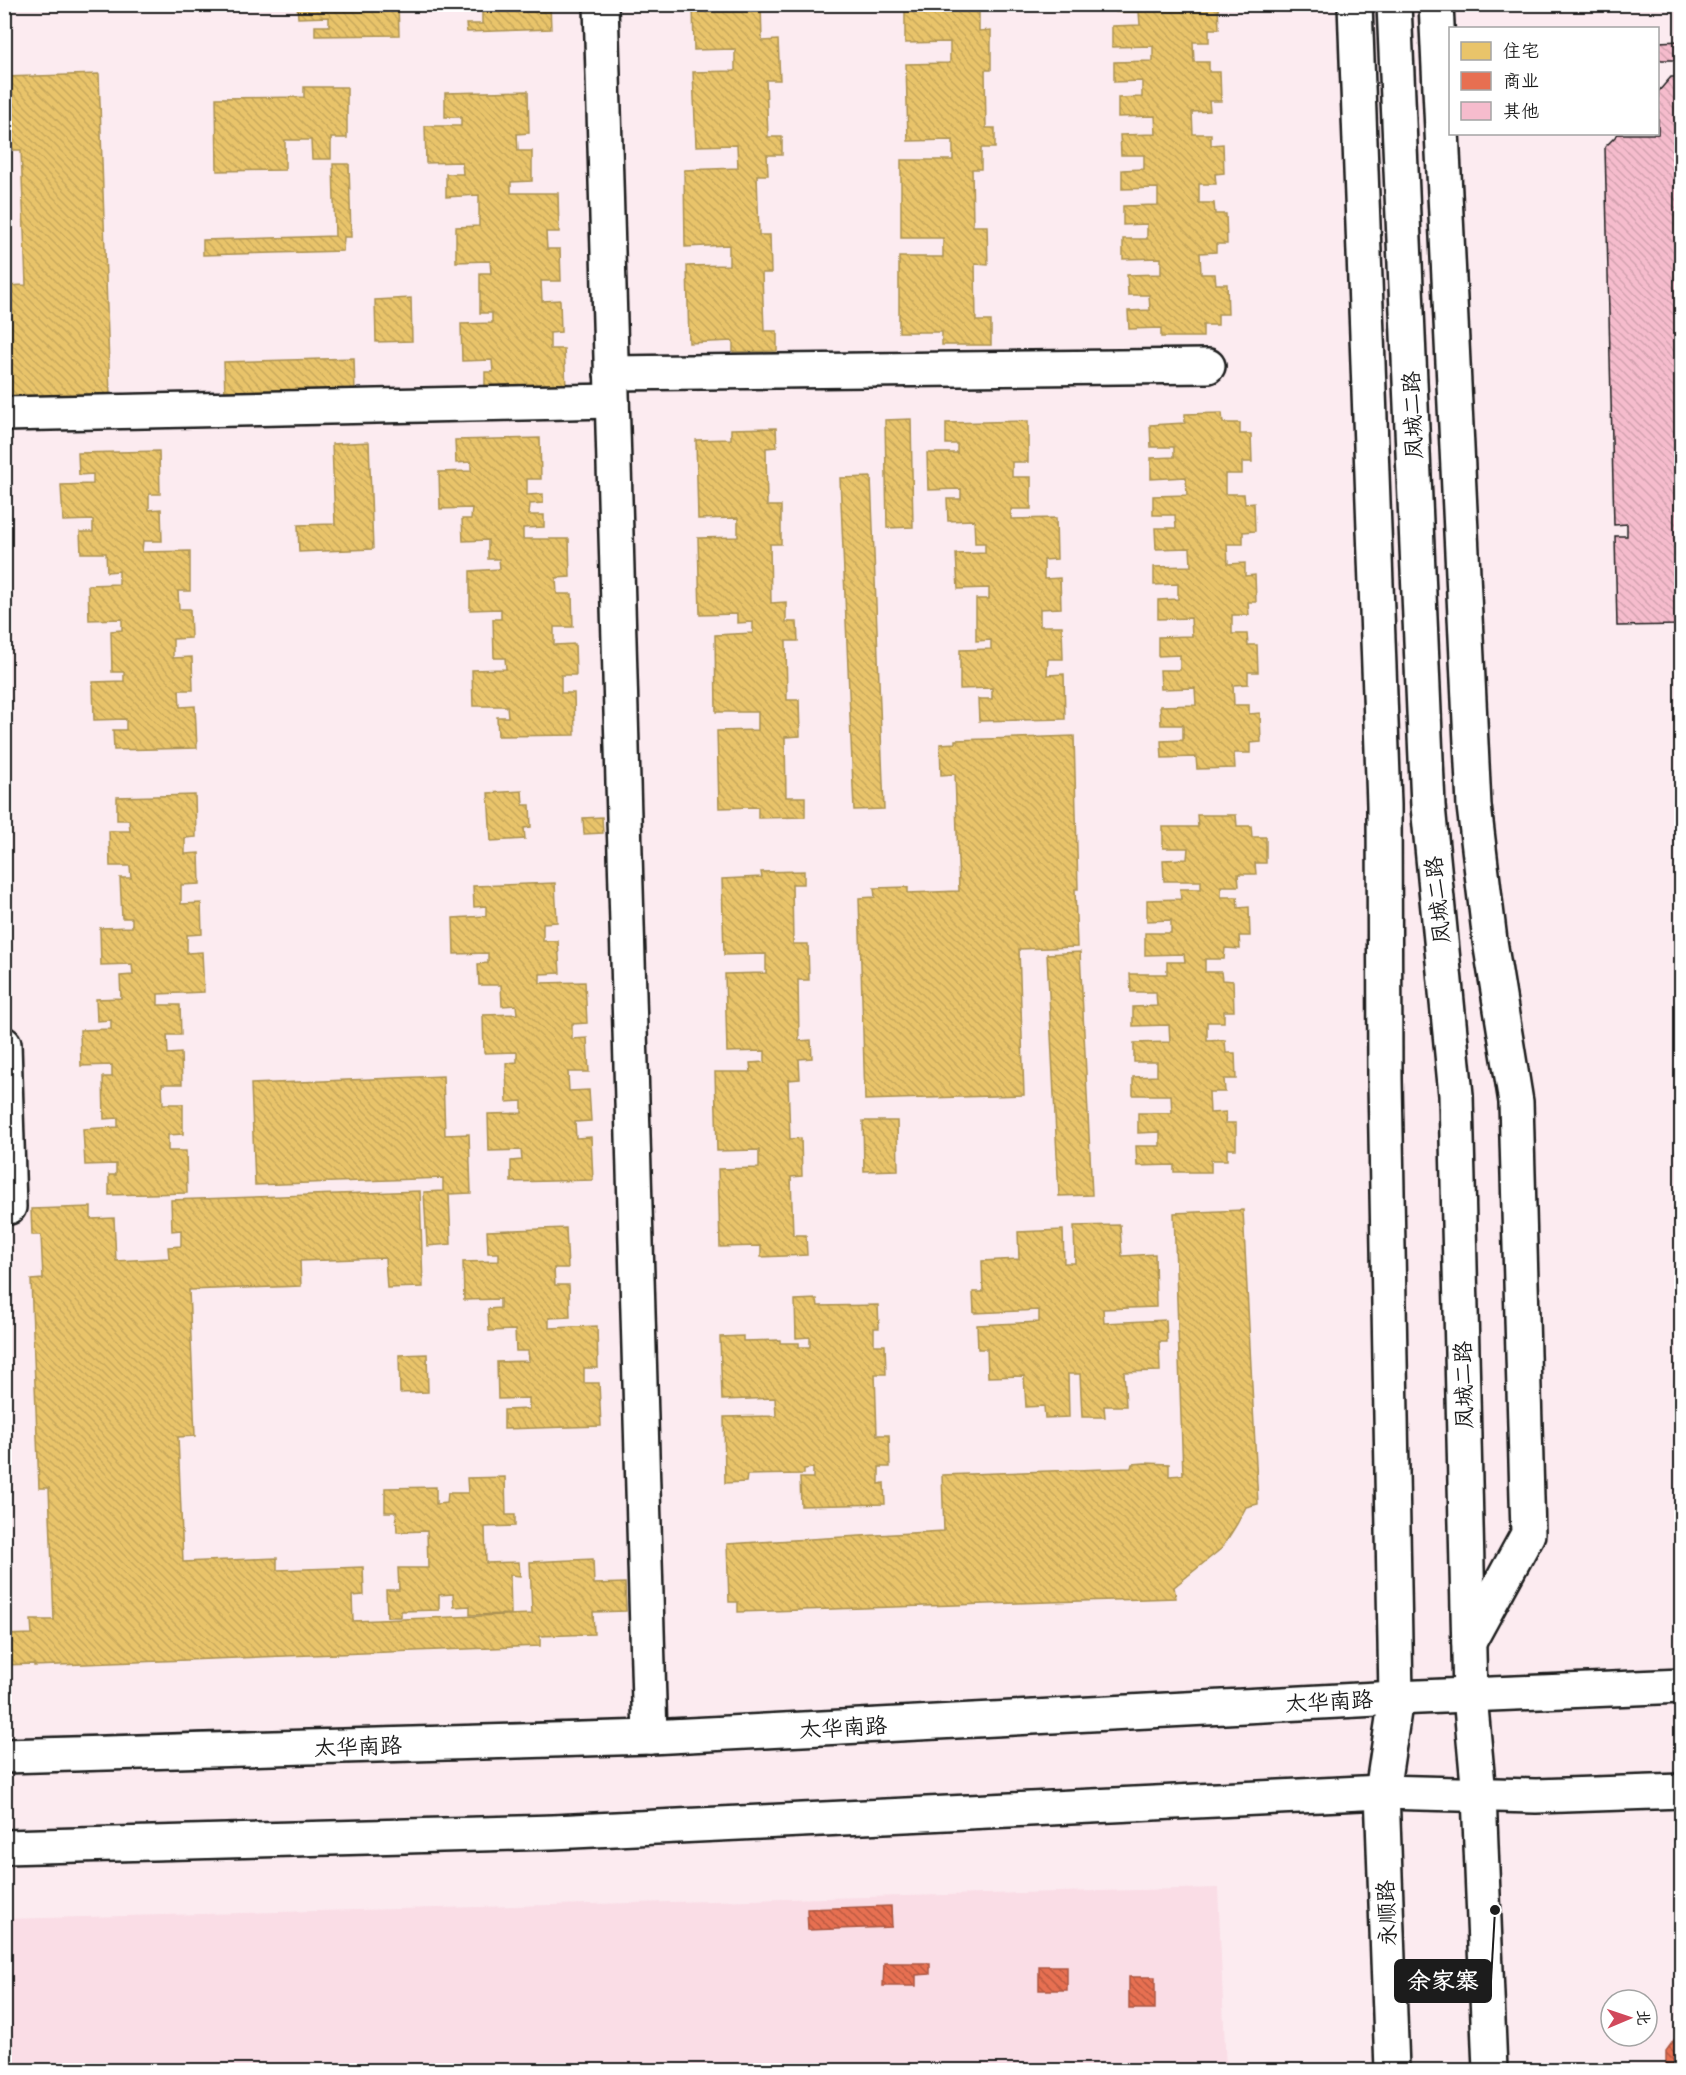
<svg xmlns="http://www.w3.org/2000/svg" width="1686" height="2075" font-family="'Architects Daughter','LXGW WenKai TC',sans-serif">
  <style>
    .built { fill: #fadde6 }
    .homes { fill: url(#homes-back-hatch); stroke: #ac9253; stroke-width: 1.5 }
    .shops { fill: url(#shops-back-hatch); stroke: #aa5641; stroke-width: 1.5 }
    .building { fill: url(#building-back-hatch); stroke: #1c1c1c; stroke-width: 1.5 }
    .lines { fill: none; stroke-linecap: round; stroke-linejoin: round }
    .minor-casing { stroke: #1c1c1c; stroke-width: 38 }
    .major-casing { stroke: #1c1c1c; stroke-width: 38 }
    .minor { stroke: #fff; stroke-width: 33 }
    .major { stroke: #fff; stroke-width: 33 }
    .labels { text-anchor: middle; stroke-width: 6; stroke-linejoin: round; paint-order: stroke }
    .street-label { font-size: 22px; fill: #1c1c1c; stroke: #fff }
    .leader { fill: none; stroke: #1c1c1c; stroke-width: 2 }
    .callout-dot { fill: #1c1c1c; stroke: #fff; stroke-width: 2 }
    .callout { fill: #1c1c1c; stroke: #1c1c1c; stroke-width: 2 }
    .callout-label { font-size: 24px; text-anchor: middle; font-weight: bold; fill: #fff }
  </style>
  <defs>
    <pattern id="homes-back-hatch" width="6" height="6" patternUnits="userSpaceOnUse" patternTransform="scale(1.5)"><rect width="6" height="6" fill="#e9c46a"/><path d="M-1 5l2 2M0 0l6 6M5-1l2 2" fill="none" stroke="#c7a85b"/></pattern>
    <pattern id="shops-back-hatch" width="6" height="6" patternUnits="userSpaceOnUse" patternTransform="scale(1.5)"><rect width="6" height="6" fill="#e76f51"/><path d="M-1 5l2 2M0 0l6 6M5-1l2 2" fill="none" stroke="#ba5a42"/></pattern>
    <pattern id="building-back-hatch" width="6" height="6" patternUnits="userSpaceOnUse" patternTransform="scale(1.5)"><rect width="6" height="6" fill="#f6bccd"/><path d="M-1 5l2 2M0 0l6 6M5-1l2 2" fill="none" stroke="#d2a1af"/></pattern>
  </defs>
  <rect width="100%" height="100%" fill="#fcebf0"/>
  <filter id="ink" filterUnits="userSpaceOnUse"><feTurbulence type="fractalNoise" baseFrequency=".0167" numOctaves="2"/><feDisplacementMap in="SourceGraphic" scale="12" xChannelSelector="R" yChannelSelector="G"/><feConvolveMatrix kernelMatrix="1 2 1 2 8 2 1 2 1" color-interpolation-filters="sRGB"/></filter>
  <g filter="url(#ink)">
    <polygon class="built" points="1218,1888 1226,2070 5,2070 4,1919"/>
    <g class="homes">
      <polygon points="297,4 398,4 399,35 315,36 315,26 329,26 329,17 298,18"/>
      <polygon points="450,4 550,4 551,29 467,32 466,24 482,24 482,11 450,12"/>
      <polygon points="693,4 761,4 762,41 778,40 780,80 766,80 768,137 782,137 782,155 767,155 768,175 757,175 759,235 770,235 771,273 762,273 764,331 777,331 777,351 733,352 733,341 689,343 687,266 729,265 729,245 685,247 684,170 738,168 737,145 696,146 693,72 735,71 735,49 694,50"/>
      <polygon points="905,4 979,4 979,31 991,30 991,70 985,70 986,128 995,128 995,148 981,148 981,169 972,169 973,226 987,226 988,265 975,264 976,321 991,321 991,345 942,345 942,332 899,332 899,257 943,257 943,238 901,238 901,160 953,160 953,140 908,141 906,64 950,63 950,42 905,43"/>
      <polygon points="1116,4 1218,4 1219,29 1209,29 1209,42 1193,42 1194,62 1209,62 1209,72 1220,72 1221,101 1209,101 1210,111 1192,112 1193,134 1211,134 1211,145 1223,144 1224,173 1215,174 1216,184 1199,184 1199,203 1214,203 1215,214 1226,214 1227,244 1216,244 1216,252 1200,253 1201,274 1215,274 1216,284 1227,284 1228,314 1218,314 1218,325 1203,325 1203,337 1161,337 1161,328 1129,329 1128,311 1150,310 1149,295 1128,295 1127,275 1161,274 1161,258 1123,259 1123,239 1147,239 1147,224 1123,225 1123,206 1158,205 1158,188 1122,189 1122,170 1144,169 1144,155 1121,155 1120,135 1156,134 1155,116 1118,117 1118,98 1142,97 1142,81 1114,82 1114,62 1153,61 1153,46 1112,47 1112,26 1140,25 1139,12 1116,12"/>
      <polygon points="99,74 110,396 4,399 4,286 26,285 21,150 4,150 4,77"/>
      <polygon points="304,87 347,87 347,138 331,138 331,159 312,159 311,140 285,140 285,170 217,171 216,98 304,97"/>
      <polygon points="528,91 529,133 517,134 518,151 532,151 532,181 511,182 511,193 558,193 559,232 546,232 547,249 560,249 561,281 541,281 542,301 560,300 561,332 550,333 550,349 564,349 566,387 485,389 485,372 493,372 492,360 462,361 461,324 492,323 492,313 480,313 480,273 491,273 490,261 456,262 456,227 479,226 479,195 446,197 446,174 463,174 462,162 426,163 425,126 461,126 461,117 445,117 445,93"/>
      <polygon points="333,164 349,164 351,237 344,237 343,251 203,255 203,240 335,236"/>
      <polygon points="411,298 412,341 376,342 375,300"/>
      <polygon points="354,358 355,393 225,397 224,362"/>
      <polygon points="1222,413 1223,423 1240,423 1240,434 1251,434 1252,462 1242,462 1242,474 1225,474 1225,494 1244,494 1245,504 1254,503 1255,531 1243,532 1243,544 1227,544 1228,564 1245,563 1245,576 1255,575 1256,602 1248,602 1249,615 1232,615 1232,634 1247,634 1248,645 1257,645 1258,672 1248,672 1248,684 1233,685 1234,705 1249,705 1249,714 1260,713 1261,742 1250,743 1250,753 1234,753 1235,768 1197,769 1196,757 1162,758 1161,741 1183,740 1183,725 1161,725 1160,706 1196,705 1195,688 1161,689 1160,670 1180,670 1180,655 1158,656 1158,637 1192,636 1191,618 1158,619 1158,600 1178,599 1178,584 1154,585 1154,567 1191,566 1190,548 1156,549 1155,528 1176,528 1175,515 1153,515 1153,496 1187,495 1186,477 1151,479 1151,458 1174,457 1174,447 1151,447 1150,425 1185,423 1185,414"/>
      <polygon points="911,419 913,527 887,528 885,420"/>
      <polygon points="1028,421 1028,462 1012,462 1012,477 1031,477 1031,509 1011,509 1011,519 1056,518 1057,559 1044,560 1044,579 1060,578 1061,608 1040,609 1040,626 1062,626 1063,659 1048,659 1047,675 1064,674 1065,719 979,721 978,699 992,699 992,688 960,689 960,650 991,649 991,640 976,641 976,599 989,599 989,588 958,589 956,554 985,553 985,543 975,543 974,520 948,521 947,499 961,499 961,489 928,490 927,453 957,453 957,444 946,444 946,423"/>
      <polygon points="776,428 777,447 766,448 767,506 781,506 781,544 770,544 771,603 786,602 786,622 797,622 798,641 786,641 787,700 799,700 800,736 785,737 786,797 805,797 805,817 758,818 758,807 719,808 717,731 758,730 758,712 716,712 715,635 753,633 753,622 737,623 737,614 700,615 698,538 738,537 738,518 698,519 696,440 731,439 731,429"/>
      <polygon points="540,438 541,479 527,479 527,495 543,494 543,503 530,504 529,515 544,515 544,527 523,528 523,539 569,539 570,577 556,578 557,594 572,594 573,627 554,627 554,645 575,644 576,675 561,675 561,693 574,693 575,735 498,736 497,717 508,717 507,706 473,706 472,670 506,669 505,658 494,658 493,619 501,619 501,609 470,610 470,571 500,569 499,559 488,559 488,540 463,541 462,519 471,519 472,508 440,509 439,472 471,471 471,462 456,463 455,440"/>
      <polygon points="369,442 373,549 299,552 298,525 335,524 332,444"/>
      <polygon points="159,451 160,494 149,494 149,510 161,509 162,541 143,541 142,552 190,551 190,591 178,591 179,609 190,609 191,638 173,639 173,658 192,657 193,690 179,690 180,707 195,706 197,748 114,750 113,730 126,730 126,719 94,720 93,682 124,681 124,672 112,672 111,631 122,630 122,619 89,620 88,585 119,584 119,571 107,572 106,553 81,553 80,532 93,532 93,520 63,521 61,485 93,484 93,474 79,475 78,453"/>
      <polygon points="871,477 884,809 854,810 840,478"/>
      <polygon points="1074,736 1078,889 1075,889 1077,947 1019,949 1024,1095 865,1100 859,898 875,897 874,888 908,887 908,893 959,891 955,774 941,775 940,744 955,743 955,740"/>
      <polygon points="522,791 523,805 530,805 531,827 524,828 525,839 491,841 488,793"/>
      <polygon points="195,795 196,837 185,838 185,854 199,853 200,884 181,885 181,904 201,903 202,934 187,935 187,953 202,952 204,992 158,994 158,1005 180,1005 181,1035 167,1035 168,1054 181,1053 182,1084 162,1084 163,1104 183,1104 183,1134 168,1135 168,1151 186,1151 187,1193 109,1195 109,1175 116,1175 116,1164 85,1165 83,1129 118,1127 118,1118 104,1119 103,1077 112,1077 112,1065 81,1066 80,1030 111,1029 111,1020 97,1021 96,999 121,998 120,976 133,975 132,964 101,965 100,928 132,927 132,918 122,918 120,878 131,878 130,866 110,866 109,831 130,831 129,820 117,820 117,797"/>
      <polygon points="1197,815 1236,815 1237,826 1251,826 1252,837 1266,837 1266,863 1255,863 1256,874 1238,874 1239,886 1221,886 1221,897 1237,897 1238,908 1249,907 1250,936 1239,936 1240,949 1225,948 1224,959 1205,959 1205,972 1221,972 1222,980 1233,981 1234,1011 1224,1011 1224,1022 1207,1022 1207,1041 1225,1040 1226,1053 1235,1053 1236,1079 1224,1079 1225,1092 1209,1092 1210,1113 1226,1112 1225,1123 1236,1123 1236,1149 1227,1149 1227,1160 1211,1160 1211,1172 1174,1172 1174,1165 1137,1166 1136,1146 1160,1146 1160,1132 1138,1133 1138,1113 1172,1113 1171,1095 1133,1095 1133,1077 1157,1076 1157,1062 1134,1062 1134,1043 1170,1042 1169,1025 1133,1026 1133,1007 1157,1006 1156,992 1131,992 1130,974 1167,974 1167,962 1185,962 1184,954 1145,955 1145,933 1171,933 1171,920 1147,921 1147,900 1181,899 1180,889 1201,889 1201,881 1164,881 1163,860 1187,859 1188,848 1163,848 1163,827 1198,827"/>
      <polygon points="602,817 603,833 584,834 583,818"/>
      <polygon points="804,871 804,884 792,884 793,944 808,944 809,980 798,980 799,1041 811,1040 812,1058 799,1059 800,1079 788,1080 790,1139 801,1138 802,1176 791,1177 793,1235 806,1235 807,1255 761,1257 761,1246 720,1247 718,1169 759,1168 759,1150 717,1151 715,1072 751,1072 750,1063 765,1062 765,1051 727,1052 725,974 766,973 766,954 724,955 722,879 762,877 761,872"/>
      <polygon points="555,883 557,922 543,923 543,941 558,941 560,973 540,974 540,983 585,982 587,1023 572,1024 572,1039 587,1038 589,1072 568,1072 569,1091 589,1090 591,1121 575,1122 576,1138 591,1137 593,1180 511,1182 511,1161 522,1160 521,1150 489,1151 488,1114 522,1113 522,1101 507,1102 506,1063 517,1062 517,1052 484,1053 483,1015 517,1014 516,1005 502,1006 501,985 479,985 478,964 488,963 488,953 454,954 453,918 486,916 486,906 474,907 473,886"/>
      <polygon points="1080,952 1092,1195 1059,1196 1047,954"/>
      <polygon points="443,1076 445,1135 469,1134 471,1193 449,1194 451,1244 427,1246 424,1192 443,1191 443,1178 255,1185 251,1084"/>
      <polygon points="863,1121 897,1121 898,1170 864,1171"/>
      <polygon points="420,1191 423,1287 387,1288 385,1258 300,1261 301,1286 189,1290 195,1436 178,1437 183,1562 277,1558 277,1570 363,1567 364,1595 352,1596 353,1621 532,1614 530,1562 593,1559 594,1584 625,1583 626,1611 593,1612 594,1634 540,1636 540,1646 34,1666 34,1664 4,1665 4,1635 32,1634 31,1620 54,1620 49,1488 39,1488 31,1280 43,1279 41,1235 32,1235 31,1209 91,1207 91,1219 114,1218 116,1261 169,1258 168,1247 181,1246 181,1230 172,1231 171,1200"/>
      <polygon points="1243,1210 1258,1504 1246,1507 1237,1524 1222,1548 1174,1587 1176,1598 738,1612 738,1602 729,1602 727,1544 944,1531 942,1475 1131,1468 1132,1464 1145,1463 1169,1464 1169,1476 1183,1475 1174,1213"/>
      <polygon points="1120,1225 1122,1256 1155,1254 1156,1307 1103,1309 1104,1323 1166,1320 1167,1342 1159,1342 1160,1371 1124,1372 1126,1406 1104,1406 1105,1417 1082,1417 1080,1374 1068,1374 1069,1417 1045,1418 1044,1406 1026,1407 1024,1376 988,1377 987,1349 978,1349 977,1325 1039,1322 1039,1310 974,1313 973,1292 983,1292 982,1261 1019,1259 1018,1232 1063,1230 1064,1263 1075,1263 1074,1226"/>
      <polygon points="566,1228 568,1268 554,1268 555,1285 569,1285 570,1317 549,1318 549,1328 597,1326 598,1368 584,1368 584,1383 599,1383 601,1426 504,1429 504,1410 529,1409 529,1398 498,1399 497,1362 529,1361 528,1351 516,1351 515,1330 489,1331 488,1309 500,1308 500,1299 464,1300 463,1262 499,1261 499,1253 488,1253 487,1231"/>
      <polygon points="817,1299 818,1306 878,1305 879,1328 874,1328 874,1345 885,1345 886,1374 875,1374 877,1435 889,1435 890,1467 879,1467 879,1484 884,1483 885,1504 801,1506 800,1478 813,1478 813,1468 804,1469 804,1474 747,1475 746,1482 725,1483 724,1417 776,1416 775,1398 722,1400 720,1337 743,1336 743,1341 780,1340 780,1343 799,1343 799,1347 810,1347 810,1337 796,1338 795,1300"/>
      <polygon points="427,1354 428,1392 400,1393 399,1355"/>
      <polygon points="505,1477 506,1515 515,1515 515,1526 485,1527 486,1563 519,1562 520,1576 510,1575 511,1614 470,1615 470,1606 454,1607 453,1594 439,1595 439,1610 401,1611 401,1617 387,1617 386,1590 399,1590 398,1568 428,1568 427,1531 397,1532 396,1512 385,1512 385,1488 436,1487 436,1504 447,1503 448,1493 468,1493 467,1478"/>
    </g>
    <g class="shops">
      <polygon points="891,1906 892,1927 808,1930 807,1909"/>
      <polygon points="884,1963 930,1963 930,1974 916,1975 916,1986 883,1986"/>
      <rect x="1039" y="1966" width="28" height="24"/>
      <rect x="1129" y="1977" width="26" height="32"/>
      <polygon points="1682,2029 1682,2070 1666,2070 1666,2051"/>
    </g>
    <g class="building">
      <polygon points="1682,41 1682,60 1658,60 1658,42"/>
      <polygon points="1671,77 1682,77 1682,625 1617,626 1615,536 1627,536 1627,524 1614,525 1605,147 1618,134 1658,134 1658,92"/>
    </g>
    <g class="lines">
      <defs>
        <g id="minor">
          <polyline points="601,4 650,1737"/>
          <polyline points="1436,4 1474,806 1490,941 1516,1102 1528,1534 1469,1642"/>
          <polyline points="611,373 1208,366"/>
          <polyline points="4,414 612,401"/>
          <polyline points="4,1044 9,1207 4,1208"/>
        </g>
        <g id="major">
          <polyline points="1355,4 1384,805 1385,1079 1396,1698 1382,1792 1392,2070"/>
          <polyline points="1394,4 1428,806 1456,1095 1470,1696 1479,1795 1490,2070"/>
          <polyline points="4,1756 650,1737 1396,1698 1682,1686"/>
          <polyline points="4,1847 553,1832 1382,1792 1536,1796 1682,1791"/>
        </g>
      </defs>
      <use href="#minor" class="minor-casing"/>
      <use href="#major" class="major-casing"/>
      <use href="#minor" class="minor"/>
      <use href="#major" class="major"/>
    </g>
  </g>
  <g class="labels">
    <g class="street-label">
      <text transform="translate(1412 415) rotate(-92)" y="8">凤城二路</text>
      <text transform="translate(1437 900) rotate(-96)" y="8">凤城二路</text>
      <text transform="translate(1463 1385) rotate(-91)" y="8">凤城二路</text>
      <text transform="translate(1329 1701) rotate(-3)" y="8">太华南路</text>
      <text transform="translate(843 1727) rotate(-3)" y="8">太华南路</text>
      <text transform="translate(358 1746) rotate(-2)" y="8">太华南路</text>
      <text transform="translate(1386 1913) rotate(-92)" y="8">永顺路</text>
    </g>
  </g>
  <path class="leader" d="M1495 1910L1491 1981"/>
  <circle class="callout-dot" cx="1495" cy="1910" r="6"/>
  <rect class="callout" x="1395" y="1960" width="96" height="42" rx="6"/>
  <g class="callout-label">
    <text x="1443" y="1989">余家寨</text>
  </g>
  <rect width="1686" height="2075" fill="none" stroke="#fff" stroke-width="24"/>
  <rect x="12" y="12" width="1662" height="2051" fill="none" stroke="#1c1c1c" stroke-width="2" filter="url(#ink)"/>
  <rect x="1449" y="27" width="210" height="108" fill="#ffffff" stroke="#a4a4a4" stroke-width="1.5"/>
  <rect x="1461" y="42" width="30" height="18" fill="#e9c46a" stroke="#a4a4a4" stroke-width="1.5"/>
  <text x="1503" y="57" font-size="18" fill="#1c1c1c">住宅</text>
  <rect x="1461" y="72" width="30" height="18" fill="#e76f51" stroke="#a4a4a4" stroke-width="1.5"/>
  <text x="1503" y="87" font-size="18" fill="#1c1c1c">商业</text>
  <rect x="1461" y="102" width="30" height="18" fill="#f6bccd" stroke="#a4a4a4" stroke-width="1.5"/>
  <text x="1503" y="117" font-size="18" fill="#1c1c1c">其他</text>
  <g transform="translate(1629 2018) rotate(88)"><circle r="28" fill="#ffffff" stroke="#a4a4a4" stroke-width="1.5"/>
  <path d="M0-4.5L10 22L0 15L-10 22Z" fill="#d1495b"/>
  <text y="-9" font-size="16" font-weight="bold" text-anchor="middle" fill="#1c1c1c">北</text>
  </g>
</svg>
